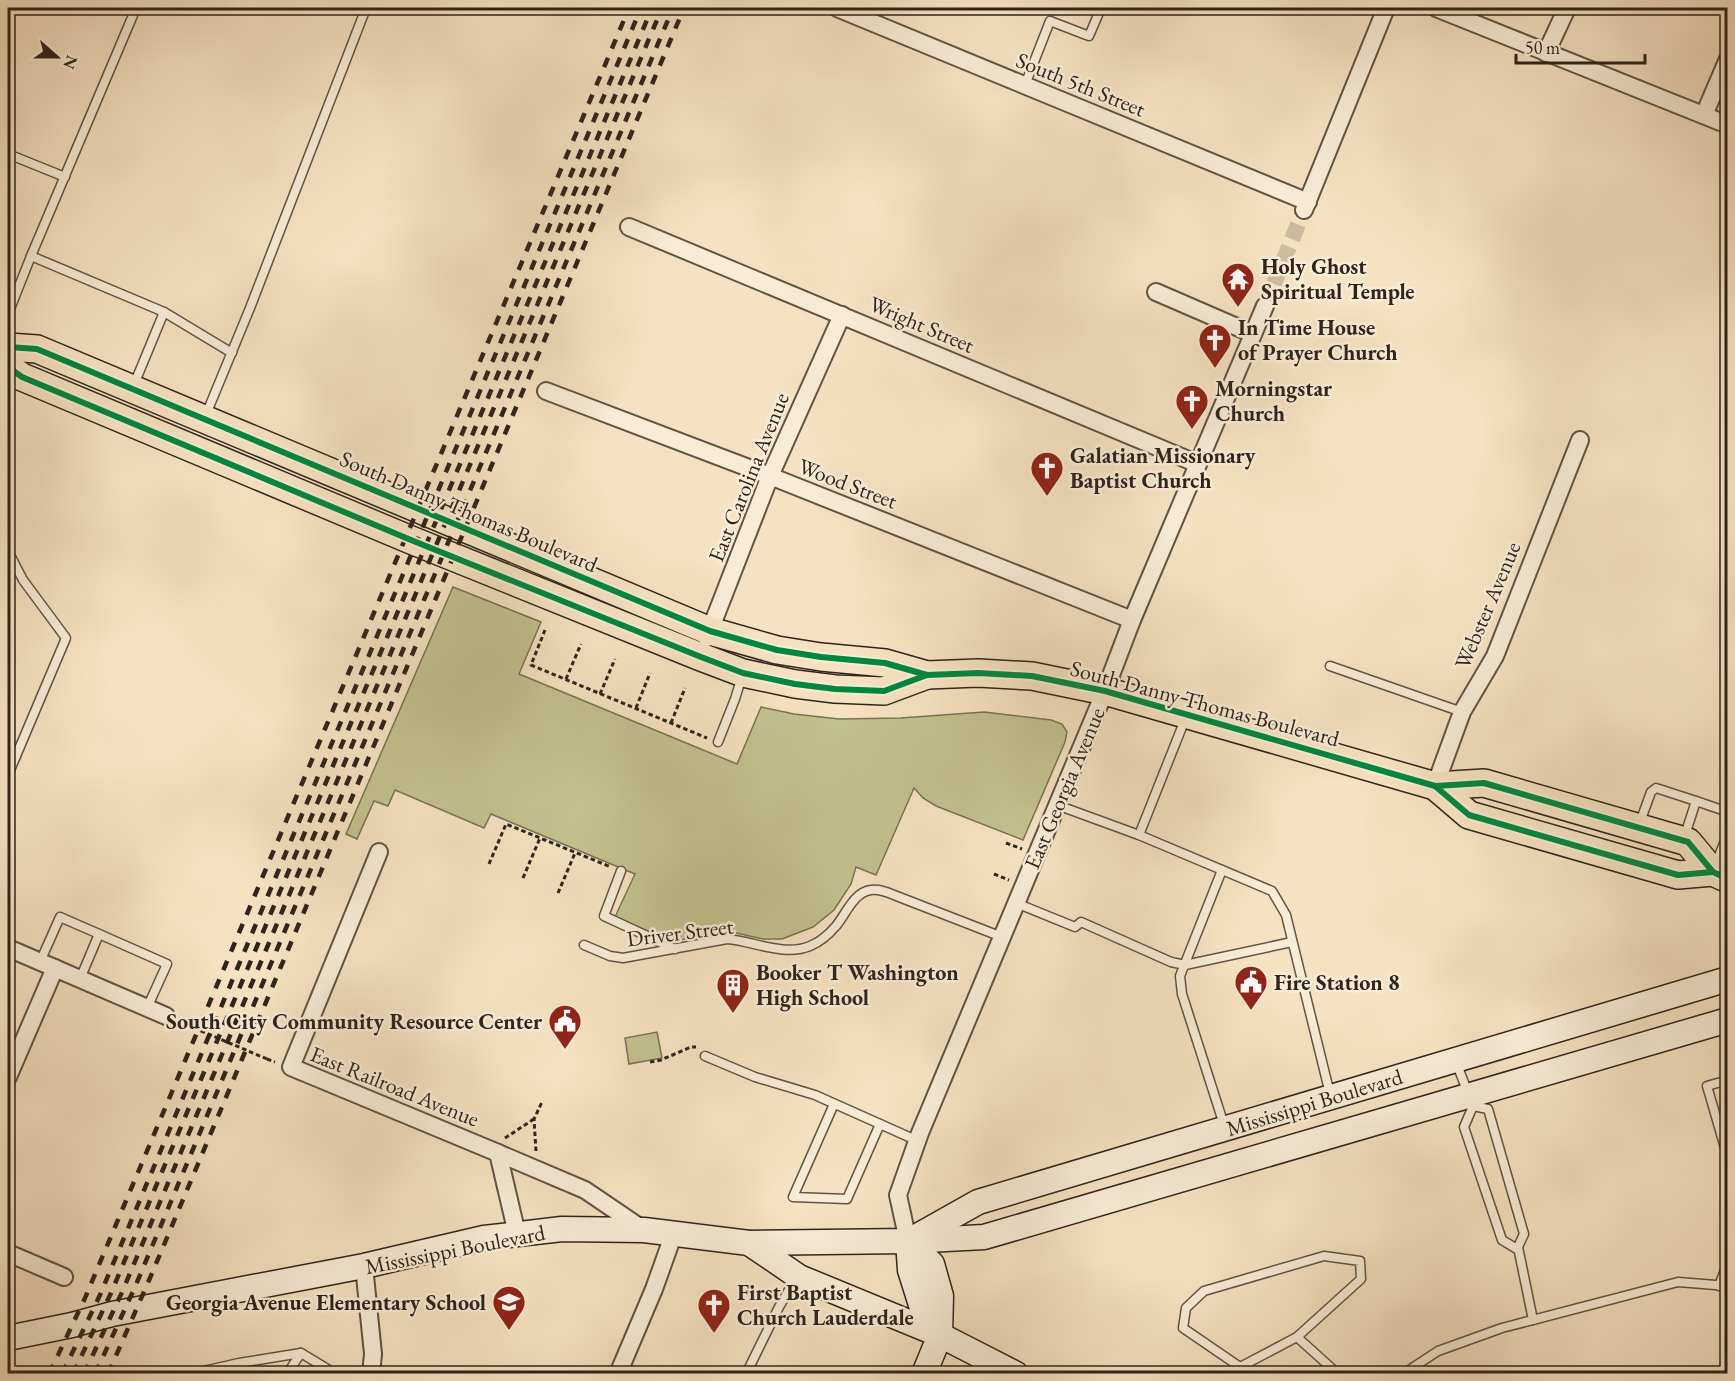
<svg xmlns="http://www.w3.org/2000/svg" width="1735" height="1381" font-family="'EB Garamond',serif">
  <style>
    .green { fill: #c2c28f; stroke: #787255; stroke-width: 1.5 }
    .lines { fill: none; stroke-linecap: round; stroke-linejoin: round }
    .street-tunnel { stroke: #cebca1; stroke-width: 16; stroke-dasharray: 16 8; stroke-linecap: butt }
    .lane-casing { stroke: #615345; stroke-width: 11 }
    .street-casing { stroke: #615345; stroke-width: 20 }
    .secondary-casing { stroke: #2f231b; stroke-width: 27 }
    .primary-casing { stroke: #2f231b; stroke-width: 30 }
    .path { stroke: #2f231b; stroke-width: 3; stroke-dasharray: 4.5 3; stroke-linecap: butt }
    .lane { stroke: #f9ecd7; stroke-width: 8 }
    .street { stroke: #f9ecd7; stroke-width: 16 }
    .secondary { stroke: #f9ecd7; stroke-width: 24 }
    .primary { stroke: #f6e2c2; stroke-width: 27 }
    .rail { stroke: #2f231b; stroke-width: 4.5; stroke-dasharray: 10 10; stroke-linecap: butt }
    .path-bridge { stroke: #2f231b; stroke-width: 3; stroke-dasharray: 4.5 3; stroke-linecap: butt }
    .cycleway-casing { stroke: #f9ecd7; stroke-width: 10 }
    .cycleway { stroke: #00873e; stroke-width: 6 }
    .labels { text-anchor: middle; stroke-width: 5; stroke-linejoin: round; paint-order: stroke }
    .street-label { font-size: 22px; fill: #2f231b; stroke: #f9ecd7 }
    .poi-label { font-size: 22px; font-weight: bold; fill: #2f231b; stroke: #f9ecd7; text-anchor: start }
  </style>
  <rect width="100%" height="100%" fill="#f6e2c2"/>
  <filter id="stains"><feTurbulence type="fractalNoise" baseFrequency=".00333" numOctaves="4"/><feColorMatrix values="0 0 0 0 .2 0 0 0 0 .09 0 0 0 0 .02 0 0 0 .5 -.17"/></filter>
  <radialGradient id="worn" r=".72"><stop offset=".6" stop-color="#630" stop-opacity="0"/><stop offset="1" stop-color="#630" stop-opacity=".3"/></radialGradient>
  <g class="green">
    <polygon points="453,587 541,622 519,674 737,764 761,707 794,714 839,719 901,718 984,712 1051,720 1062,724 1067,732 1065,742 1023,840 936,806 923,798 914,788 876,875 856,867 851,884 834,910 813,927 782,939 763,939 736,933 714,934 668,942 614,919 635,874 491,814 484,828 395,790 388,806 374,801 357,839 346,834"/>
    <polygon points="657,1032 662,1058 629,1064 625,1038"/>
  </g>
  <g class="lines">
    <polyline class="street-tunnel" points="1265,306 1303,212"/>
    <defs>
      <g id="lane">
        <polyline points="136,8 31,256 164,312 232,353"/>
        <polyline points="1025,85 1050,21 1089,36 1101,8"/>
        <polyline points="8,154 65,177"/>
        <polyline points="8,314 31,256"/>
        <polyline points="133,387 164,312"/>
        <polyline points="205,417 250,308 366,8"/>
        <polyline points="8,551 23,580 66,638 16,756 8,752"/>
        <polyline points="1330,666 1462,712"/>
        <polyline points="718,742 735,699 742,676"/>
        <polyline points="8,775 16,756"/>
        <polyline points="1057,805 1139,835 1272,891 1286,915 1330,1094"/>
        <polyline points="1639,825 1651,792 1656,788 1696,801"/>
        <polyline points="1139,835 1186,717"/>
        <polyline points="1684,838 1696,801 1728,812"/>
        <polyline points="1715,866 1728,833"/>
        <polyline points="1222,870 1180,976 1182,994 1225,1128"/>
        <polyline points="621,871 604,916 675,949"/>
        <polyline points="1016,903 1075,927 1081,922 1171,962 1185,965 1292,942"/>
        <path d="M584 945 610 956 623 958 727 939C754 941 784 957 810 946 820 942 830 933 836 926 846 914 854 892 871 890 880 889 887 892 894 895L1002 937"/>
        <polyline points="40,962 60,917 99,934"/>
        <polyline points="80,979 99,934 167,964 147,1008"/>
        <polyline points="705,1056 755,1077 815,1095 918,1141"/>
        <polyline points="1456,1062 1473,1106 1464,1127 1502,1240 1517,1249 1524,1234 1488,1109 1473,1106"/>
        <polyline points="1728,1080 1707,1086 1728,1158"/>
        <polyline points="834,1104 793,1197 847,1199 880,1124"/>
        <polyline points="1518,1247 1533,1320"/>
        <polygon points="1324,1256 1360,1261 1361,1279 1297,1337 1240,1367 1183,1328 1186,1308 1204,1291"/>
        <polyline points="1719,1286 1728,1262"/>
        <polyline points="1297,1337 1338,1374"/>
        <polyline points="190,1374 239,1363 301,1353 329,1370 327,1374"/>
        <polyline points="287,1374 301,1353"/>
        <polyline points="746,1374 779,1307 797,1276"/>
        <polyline points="1403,1374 1438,1351 1502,1328 1678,1282 1728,1286"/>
      </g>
      <g id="street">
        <polyline points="837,8 1308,202"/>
        <polyline points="1436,8 1728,125"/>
        <polyline points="1546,53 1567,8"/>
        <polyline points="1704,115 1728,59"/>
        <polyline points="1304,210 1386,8"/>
        <polyline points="629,227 1198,464"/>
        <polyline points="1156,292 1253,334"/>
        <polyline points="546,391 770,476 1132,620"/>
        <polyline points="707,638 770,476 842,315"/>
        <polyline points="1435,786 1462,712 1495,656 1580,440"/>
        <polyline points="379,852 291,1067 498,1153 517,1234"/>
        <polyline points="8,948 166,1016"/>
        <polyline points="8,1077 55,968"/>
        <polyline points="498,1153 585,1190 644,1230"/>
        <polyline points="908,1241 898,1195 920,1133 1105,691 1132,620 1265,306"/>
        <polyline points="8,1253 64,1277"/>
        <polyline points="364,1266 373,1354 371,1374"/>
        <polyline points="618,1374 654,1289 674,1233"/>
      </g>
      <g id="secondary">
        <polyline points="914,1238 978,1202 1728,979"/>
        <polyline points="908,1241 932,1264 941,1296 940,1335 924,1374"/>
        <polyline points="908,1241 910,1270 921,1305 940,1335"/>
        <polyline points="749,1243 799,1277 940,1335 1016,1374"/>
        <polyline points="8,1338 72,1325 112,1314 364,1266 484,1238 562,1229 644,1230 749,1243 908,1241 984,1237 1728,1020"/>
      </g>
      <g id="primary">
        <polyline points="8,347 37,349 710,631 777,650 821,657 885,663 927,675 978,673 1032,676 1105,691 1435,786 1484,783 1688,842 1713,872 1728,879"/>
        <polyline points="8,367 22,377 411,540 701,657 743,673 795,684 835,689 884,691 927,675"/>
        <polyline points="1435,786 1469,815 1678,875 1713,872"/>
      </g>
    </defs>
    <use href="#lane" class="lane-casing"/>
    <use href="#street" class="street-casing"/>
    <use href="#secondary" class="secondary-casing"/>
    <use href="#primary" class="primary-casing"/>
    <g class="path">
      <polyline points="545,630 531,665 707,738"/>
      <polyline points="566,679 581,644"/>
      <polyline points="600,694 615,659"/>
      <polyline points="636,708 650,673"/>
      <polyline points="671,723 685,688"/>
      <polyline points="1006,843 1022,849"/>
      <polyline points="489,864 506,824 611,867"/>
      <polyline points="994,874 1009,880"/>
      <polyline points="523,878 540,838"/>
      <polyline points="558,893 575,853"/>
      <polyline points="267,1059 275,1062"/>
      <polyline points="650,1062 661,1060 691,1047 696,1047"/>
      <polyline points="505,1138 534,1119"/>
      <polyline points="536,1151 534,1119 542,1102"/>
    </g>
    <use href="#lane" class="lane"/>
    <use href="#street" class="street"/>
    <use href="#secondary" class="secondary"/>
    <use href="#primary" class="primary"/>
    <g class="rail">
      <polyline points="49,1374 85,1298 629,8"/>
      <polyline points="62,1374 100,1295 641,8"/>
      <polyline points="73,1374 111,1293 652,8"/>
      <polyline points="84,1374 123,1290 662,8"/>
      <polyline points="95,1374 135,1287 673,8"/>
      <polyline points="108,1374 150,1278 684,8"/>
    </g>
    <polyline class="path-bridge" points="180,1022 267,1059"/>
    <defs>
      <g id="cycleway">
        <polyline points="8,347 37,349 710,631 777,650 821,657 885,663 927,675 978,673 1032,676 1105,691 1435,786 1484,783 1688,842 1713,872 1728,879"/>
        <polyline points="8,367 22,377 411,540 701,657 743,673 795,684 835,689 884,691 927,675"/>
        <polyline points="1435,786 1469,815 1678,875 1713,872"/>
      </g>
    </defs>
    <use href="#cycleway" class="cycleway-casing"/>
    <use href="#cycleway" class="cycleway"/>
  </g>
  <defs>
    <symbol id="temple-pin" viewBox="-11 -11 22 30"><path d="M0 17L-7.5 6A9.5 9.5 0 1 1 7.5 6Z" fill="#8f2418" stroke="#f9ecd7"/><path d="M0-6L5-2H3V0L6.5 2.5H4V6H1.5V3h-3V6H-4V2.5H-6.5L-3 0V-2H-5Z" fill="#fff"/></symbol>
    <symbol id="church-pin" viewBox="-11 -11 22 30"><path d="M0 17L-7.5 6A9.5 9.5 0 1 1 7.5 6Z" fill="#8f2418" stroke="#f9ecd7"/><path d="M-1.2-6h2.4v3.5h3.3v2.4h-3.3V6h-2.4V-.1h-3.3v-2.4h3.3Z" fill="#fff"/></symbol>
    <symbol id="civic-pin" viewBox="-11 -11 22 30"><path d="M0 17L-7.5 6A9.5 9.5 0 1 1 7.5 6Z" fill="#8f2418" stroke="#f9ecd7"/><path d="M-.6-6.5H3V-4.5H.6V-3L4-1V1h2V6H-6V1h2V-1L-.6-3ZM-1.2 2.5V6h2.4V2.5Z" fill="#fff"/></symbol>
    <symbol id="building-pin" viewBox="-11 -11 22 30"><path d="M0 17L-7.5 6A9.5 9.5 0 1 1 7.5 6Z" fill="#8f2418" stroke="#f9ecd7"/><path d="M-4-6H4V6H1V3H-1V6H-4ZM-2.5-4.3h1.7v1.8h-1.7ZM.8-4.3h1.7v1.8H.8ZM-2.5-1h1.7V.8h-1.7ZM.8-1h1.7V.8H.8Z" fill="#fff"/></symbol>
    <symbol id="school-pin" viewBox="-11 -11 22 30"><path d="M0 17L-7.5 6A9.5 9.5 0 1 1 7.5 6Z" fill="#8f2418" stroke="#f9ecd7"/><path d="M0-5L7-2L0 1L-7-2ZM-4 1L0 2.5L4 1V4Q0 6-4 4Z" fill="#fff"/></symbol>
  </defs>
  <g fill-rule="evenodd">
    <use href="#temple-pin" x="1219" y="260" width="38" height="52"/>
    <use href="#church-pin" x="1196" y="321" width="38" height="52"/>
    <use href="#church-pin" x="1173" y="382" width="38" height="52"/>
    <use href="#church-pin" x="1028" y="449" width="38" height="52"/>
    <use href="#civic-pin" x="1232" y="963" width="38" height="52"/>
    <use href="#building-pin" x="714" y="966" width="38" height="52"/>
    <use href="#civic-pin" x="546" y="1002" width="38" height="52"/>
    <use href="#school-pin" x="490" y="1283" width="38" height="52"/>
    <use href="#church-pin" x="695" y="1286" width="38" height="52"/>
  </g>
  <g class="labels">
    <g class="street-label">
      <text transform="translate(1081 84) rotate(22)" y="8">South 5th Street</text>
      <text transform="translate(922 324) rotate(23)" y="8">Wright Street</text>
      <text transform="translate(748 477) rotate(-68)" y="8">East Carolina Avenue</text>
      <text transform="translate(848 483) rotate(21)" y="8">Wood Street</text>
      <text transform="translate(469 511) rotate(23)" y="8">South Danny Thomas Boulevard</text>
      <text transform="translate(1487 605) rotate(-67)" y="8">Webster Avenue</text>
      <text transform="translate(1205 703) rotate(15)" y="8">South Danny Thomas Boulevard</text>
      <text transform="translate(1064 788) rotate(-67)" y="8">East Georgia Avenue</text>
      <text transform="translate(680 932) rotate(-7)" y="8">Driver Street</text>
      <text transform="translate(395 1086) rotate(22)" y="8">East Railroad Avenue</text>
      <text transform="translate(1314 1102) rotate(-17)" y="8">Mississippi Boulevard</text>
      <text transform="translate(455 1249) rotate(-11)" y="8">Mississippi Boulevard</text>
    </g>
    <g class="poi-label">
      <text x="1261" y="274">Holy Ghost<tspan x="1261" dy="25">Spiritual Temple</tspan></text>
      <text x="1238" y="335">In Time House<tspan x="1238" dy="25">of Prayer Church</tspan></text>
      <text x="1215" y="396">Morningstar<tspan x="1215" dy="25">Church</tspan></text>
      <text x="1070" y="463">Galatian Missionary<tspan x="1070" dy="25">Baptist Church</tspan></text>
      <text x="756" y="980">Booker T Washington<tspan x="756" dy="25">High School</tspan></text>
      <text x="1274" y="990">Fire Station 8</text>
      <text x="542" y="1029" text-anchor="end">South City Community Resource Center</text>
      <text x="737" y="1300">First Baptist<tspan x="737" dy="25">Church Lauderdale</tspan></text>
      <text x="486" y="1310" text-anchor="end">Georgia Avenue Elementary School</text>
    </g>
  </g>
  <rect width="1735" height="1381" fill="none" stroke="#f6e2c2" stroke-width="30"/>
  <rect x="9" y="9" width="1717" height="1363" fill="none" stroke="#2f231b" stroke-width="3"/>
  <rect x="15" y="15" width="1705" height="1351" fill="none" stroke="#2f231b" stroke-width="1.5"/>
  <g transform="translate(57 57) rotate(111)" stroke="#f9ecd7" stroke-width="4.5" paint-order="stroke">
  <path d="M0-4.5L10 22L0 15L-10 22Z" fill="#2f231b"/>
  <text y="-9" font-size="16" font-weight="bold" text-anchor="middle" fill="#2f231b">N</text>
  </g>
  <path d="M1516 54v9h129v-9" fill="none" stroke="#2f231b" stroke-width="3"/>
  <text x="1525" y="54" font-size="18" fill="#2f231b" stroke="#f9ecd7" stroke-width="4.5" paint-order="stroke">50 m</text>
  <rect width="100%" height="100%" filter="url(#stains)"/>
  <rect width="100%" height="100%" fill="url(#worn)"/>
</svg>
